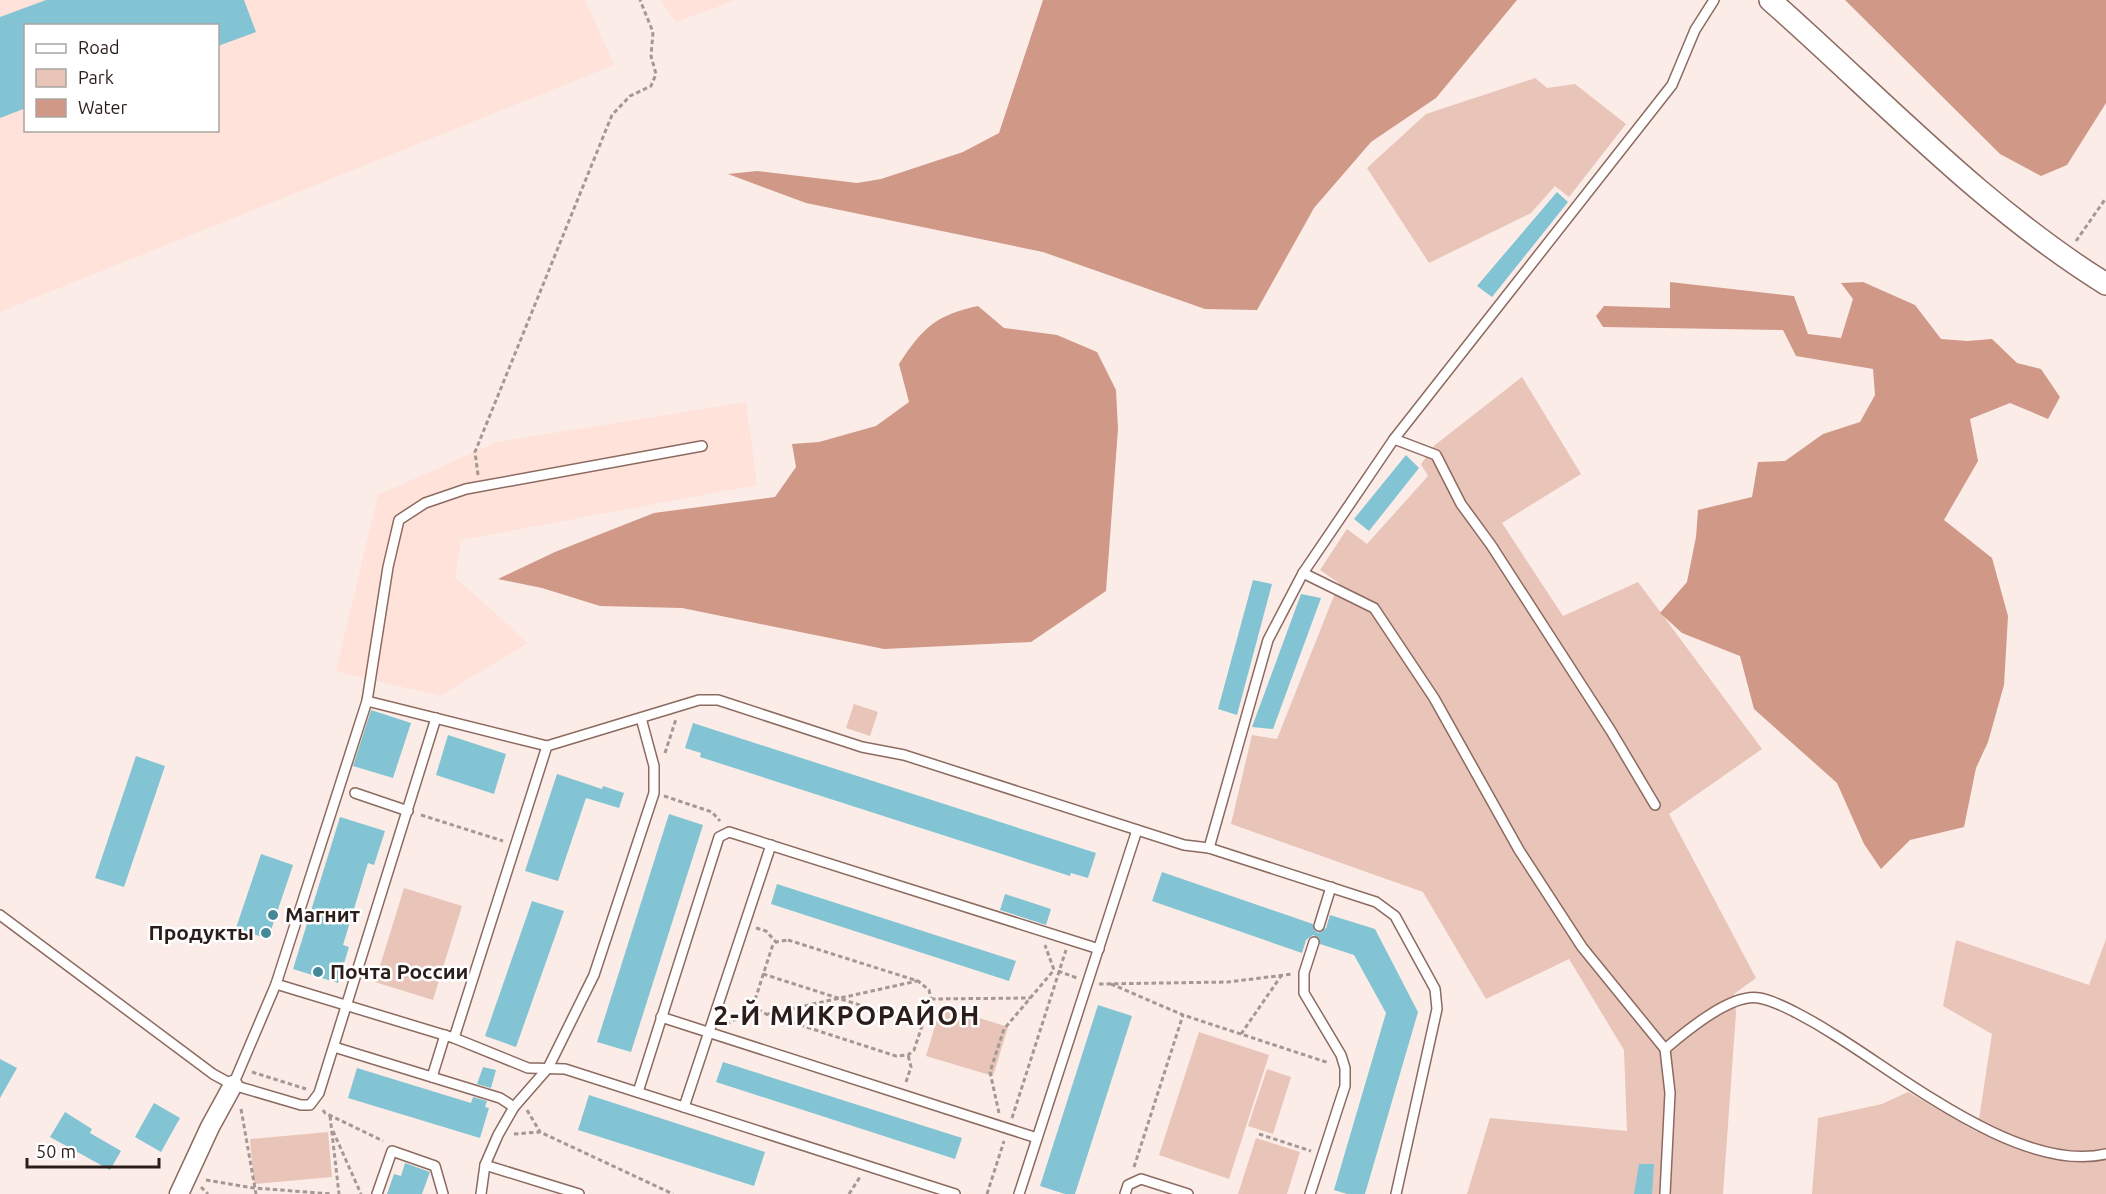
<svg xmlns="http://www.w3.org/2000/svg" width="2106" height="1194" font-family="Ubuntu,sans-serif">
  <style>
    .built { fill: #ffe2da; fill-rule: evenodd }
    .green { fill: #e8c4b9 }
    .water { fill: #cf9887 }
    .building { fill: #82c4d3 }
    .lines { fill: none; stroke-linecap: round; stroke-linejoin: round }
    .service-casing { stroke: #8c6a60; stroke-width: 12 }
    .minor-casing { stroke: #8c6a60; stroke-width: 21 }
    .tertiary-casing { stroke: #8c6a60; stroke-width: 24 }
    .path { stroke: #a59792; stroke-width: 3; stroke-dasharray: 4.5 3; stroke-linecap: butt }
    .service { stroke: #fff; stroke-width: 9 }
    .minor { stroke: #fff; stroke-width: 18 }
    .tertiary { stroke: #fff; stroke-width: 21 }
    .poi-dot { fill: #458998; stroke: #fff; stroke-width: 2 }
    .labels { text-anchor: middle; stroke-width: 5; stroke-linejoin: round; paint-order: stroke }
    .poi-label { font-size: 21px; font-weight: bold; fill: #2b1e1a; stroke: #fff; text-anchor: start }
    .district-label { font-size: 27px; font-weight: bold; letter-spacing: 1.5px; fill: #2b1e1a; stroke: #fff }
  </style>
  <rect width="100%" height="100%" fill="#fcece7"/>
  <g class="built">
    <path d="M0 0H585L614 65 0 312ZM26 26H218V130H26Z"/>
    <polygon points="660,0 736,0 676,22"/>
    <polygon points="746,402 757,485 461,540 455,577 528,643 440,696 336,671 378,495 497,442"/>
  </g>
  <g class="green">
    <polygon points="1535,78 1547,88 1575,84 1626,124 1569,197 1555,186 1531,213 1429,263 1367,168 1426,114"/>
    <polygon points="1522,377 1581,474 1502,523 1563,616 1638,582 1762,749 1669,814 1756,978 1734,994 1736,1013 1723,1194 1467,1194 1490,1118 1627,1131 1624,1050 1569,959 1486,999 1423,892 1231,824 1252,735 1277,739 1339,583 1320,570 1347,529 1367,544 1428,476 1421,464 1435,445"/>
    <polygon points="854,704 878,712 870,736 846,728"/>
    <polygon points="404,888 462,906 433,1000 375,982"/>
    <polygon points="2106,939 2106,1194 1812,1194 1818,1118 1882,1104 1908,1092 1977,1132 1992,1034 1943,1006 1956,940 2089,985"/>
    <polygon points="941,1006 1008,1027 993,1076 926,1056"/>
    <polygon points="1199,1032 1269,1055 1229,1179 1159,1155"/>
    <polygon points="1267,1069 1291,1077 1273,1134 1248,1126"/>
    <polygon points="328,1132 332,1177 254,1184 250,1139"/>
    <polygon points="1256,1138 1300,1152 1287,1194 1238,1194"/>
  </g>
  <g class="water">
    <polygon points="1043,0 1517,0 1436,98 1371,142 1314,208 1257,310 1205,309 1043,252 806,203 728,174 757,171 857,183 881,179 963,152 999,133"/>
    <polygon points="1845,0 2106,0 2106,103 2067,165 2041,176 2000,154"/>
    <polygon points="1670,282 1794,296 1808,334 1841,338 1853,299 1841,283 1863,282 1915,305 1941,339 1967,341 1992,339 2017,363 2041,369 2060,397 2048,419 2010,403 1970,419 1978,461 1944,520 1992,558 2008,616 2004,685 1988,742 1976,768 1964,827 1910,840 1881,869 1864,844 1837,783 1754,709 1740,656 1682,633 1660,613 1687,582 1696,537 1698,510 1752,497 1758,462 1785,461 1823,434 1860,422 1875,395 1873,369 1796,356 1783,330 1603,327 1596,316 1604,306 1670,308"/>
    <path d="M978 306 1004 328 1057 335 1097 352 1116 390 1118 429 1106 591 1031 642 884 649 682 608 600 606 542 588 498 579 555 552 654 513 775 497 796 467 792 444 819 442 876 426 909 402 899 364C922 329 935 315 978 306Z"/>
  </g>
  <g class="building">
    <polygon points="46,0 244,0 256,32 218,46 218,26 26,26 26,108 0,118 0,17"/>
    <polygon points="1557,192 1568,202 1492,297 1477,286"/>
    <polygon points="1406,455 1419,468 1369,531 1354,519"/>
    <polygon points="1253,580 1272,584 1237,715 1218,709"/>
    <polygon points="1301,594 1321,598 1273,729 1252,727"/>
    <polygon points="371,710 411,723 393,778 353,766"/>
    <polygon points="693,723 1096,853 1088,878 1071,873 1070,876 700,757 701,753 685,748"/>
    <polygon points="448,735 506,754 494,794 436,775"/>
    <polygon points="136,756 165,766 124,887 95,878"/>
    <polygon points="557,774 602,789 603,786 624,793 619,808 586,798 558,881 525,871"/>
    <polygon points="669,814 703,825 631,1052 597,1042"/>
    <polygon points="340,817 385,831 374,865 368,863 343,945 349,947 338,983 293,969"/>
    <polygon points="261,854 293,865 268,939 236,928"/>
    <polygon points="1162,872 1313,924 1314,930 1318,933 1326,928 1330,915 1375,929 1418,1012 1365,1194 1347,1194 1334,1190 1386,1013 1354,955 1320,944 1319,938 1313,935 1306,940 1302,953 1152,901"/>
    <polygon points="777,884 1016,961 1009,981 771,904"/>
    <polygon points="1005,894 1051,909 1046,925 1000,910"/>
    <polygon points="532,901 564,911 516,1047 485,1036"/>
    <polygon points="1098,1005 1132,1016 1075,1194 1065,1194 1040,1186"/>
    <polygon points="0,1059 17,1068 0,1098"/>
    <polygon points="723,1062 962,1138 955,1159 716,1082"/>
    <polygon points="483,1067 496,1070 491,1088 477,1084"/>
    <polygon points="357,1068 471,1103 473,1097 487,1101 485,1107 489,1108 480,1138 348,1098"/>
    <polygon points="589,1095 765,1152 754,1186 578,1130"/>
    <polygon points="154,1103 180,1118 161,1152 135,1137"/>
    <polygon points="65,1112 92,1129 90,1133 121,1151 110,1170 50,1137"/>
    <polygon points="405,1163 430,1172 422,1194 387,1194 394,1174 401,1176"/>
    <polygon points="1639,1164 1654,1164 1652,1194 1634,1194"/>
  </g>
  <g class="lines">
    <defs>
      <g id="service">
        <polyline points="1394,439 1436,455 1461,504 1491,545 1611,731 1655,805"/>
        <polyline points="1303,573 1374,608 1434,698 1519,850 1582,947 1665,1049 1670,1093 1665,1194"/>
        <polyline points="367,701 547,746 699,700 718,700 862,747 904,755 1184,845 1209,848 1376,902 1395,916 1435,989 1437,1009 1396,1194"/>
        <polyline points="355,793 408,811"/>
        <polyline points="1209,848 1268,640 1303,573 1394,439 1672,85 1695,30 1714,0"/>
        <polyline points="0,915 213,1074 233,1085 301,1105 310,1105 319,1093 436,718"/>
        <polyline points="1319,926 1331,887"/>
        <polyline points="276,984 454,1038 528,1068 565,1069 955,1194"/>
        <polyline points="661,1017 1037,1138"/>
        <polyline points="454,1038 547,746"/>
        <polyline points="334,1047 500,1098 514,1107"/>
        <path d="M1665 1049C1685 1032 1731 993 1759 998 1778 1001 1816 1023 1833 1034 1902 1076 2021 1174 2106 1154"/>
        <polyline points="432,1077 445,1035"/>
        <polyline points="233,1085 276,984 367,701 388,567 399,520 425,503 466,489 702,446"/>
        <polyline points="638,1092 719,837 729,832 1099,949"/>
        <polyline points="684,1107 771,845"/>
        <polyline points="485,1165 579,1194"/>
        <polyline points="377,1194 392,1151 435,1166 443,1194"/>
        <polyline points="481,1194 485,1165 498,1135 514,1107 548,1068 594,975 654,793 654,766 641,718"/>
        <polyline points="1019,1194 1137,830"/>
        <polyline points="1125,1194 1128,1185 1141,1179 1188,1194"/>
        <polyline points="1310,1194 1345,1086 1345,1068 1341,1055 1304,993 1304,973 1314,942"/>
      </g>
      <polyline id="minor" points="179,1194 210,1127 233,1085"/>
      <path id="tertiary" d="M1770 0C1879 96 1982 207 2106 284"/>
    </defs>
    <use href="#service" class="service-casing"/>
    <use href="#minor" class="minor-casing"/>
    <use href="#tertiary" class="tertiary-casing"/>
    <g class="path">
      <polyline points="2076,241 2106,198"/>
      <polyline points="478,475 475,452 612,115 630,96 651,86 656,74 651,56 653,32 640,0"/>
      <polyline points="665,753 676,719"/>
      <polyline points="664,796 712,812 720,821"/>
      <polyline points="421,815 503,841"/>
      <polyline points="756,928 766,931 776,942"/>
      <polygon points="788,940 918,981 929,990 931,999 914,1050 908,1055 896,1056 766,1014 757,1009 755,1000 772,947 776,942"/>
      <polyline points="1058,971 1077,978"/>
      <polyline points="763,974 922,1025"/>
      <polyline points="1099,984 1228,982 1293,974"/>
      <polyline points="1111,984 1183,1015 1329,1063"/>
      <polyline points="931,999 1030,998"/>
      <polyline points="768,1014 917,981"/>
      <polyline points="726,1024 757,1009"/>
      <polyline points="1241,1034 1281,976"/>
      <polyline points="252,1072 306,1089"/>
      <polyline points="906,1082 911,1067 908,1055"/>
      <polyline points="241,1109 256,1194"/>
      <polyline points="323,1110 325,1113 383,1141"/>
      <polyline points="527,1110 540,1132"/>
      <polyline points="999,1113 990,1072 1004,1029 1054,970 1045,945"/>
      <polyline points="330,1116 339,1194"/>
      <polyline points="1012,1118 1066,950"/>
      <polyline points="333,1131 361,1194"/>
      <polyline points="514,1134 540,1132 673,1194"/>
      <polyline points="1259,1134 1311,1151"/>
      <polyline points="1134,1167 1183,1015"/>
      <polyline points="206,1180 254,1188 332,1194"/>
      <polyline points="201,1187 208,1194"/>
      <polyline points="849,1194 860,1177"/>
      <polyline points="987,1194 1004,1141"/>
    </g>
    <use href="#service" class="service"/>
    <use href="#minor" class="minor"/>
    <use href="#tertiary" class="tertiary"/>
  </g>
  <g class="poi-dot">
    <circle cx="273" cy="915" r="6"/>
    <circle cx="266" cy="933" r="6"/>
    <circle cx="318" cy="972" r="6"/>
  </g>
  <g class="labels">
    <g class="poi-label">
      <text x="285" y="922">Магнит</text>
      <text x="254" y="940" text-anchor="end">Продукты</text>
      <text x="330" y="979">Почта России</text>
    </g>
    <g class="district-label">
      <text x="847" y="1025">2-Й МИКРОРАЙОН</text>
    </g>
  </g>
  <rect x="24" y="24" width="195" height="108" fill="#ffffff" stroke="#aaa5a3" stroke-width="1.5"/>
  <rect x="36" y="44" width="30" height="9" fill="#ffffff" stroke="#aaa5a3" stroke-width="1.5"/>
  <text x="78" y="54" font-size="18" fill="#2b1e1a">Road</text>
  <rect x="36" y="69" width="30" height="18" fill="#e8c4b9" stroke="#aaa5a3" stroke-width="1.5"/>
  <text x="78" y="84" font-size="18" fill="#2b1e1a">Park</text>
  <rect x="36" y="99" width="30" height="18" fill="#cf9887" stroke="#aaa5a3" stroke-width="1.5"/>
  <text x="78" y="114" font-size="18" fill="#2b1e1a">Water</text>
  <path d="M27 1158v9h132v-9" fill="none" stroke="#2b1e1a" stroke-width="3"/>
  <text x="36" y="1158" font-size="18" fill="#2b1e1a" stroke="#ffffff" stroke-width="4.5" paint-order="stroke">50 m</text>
</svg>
